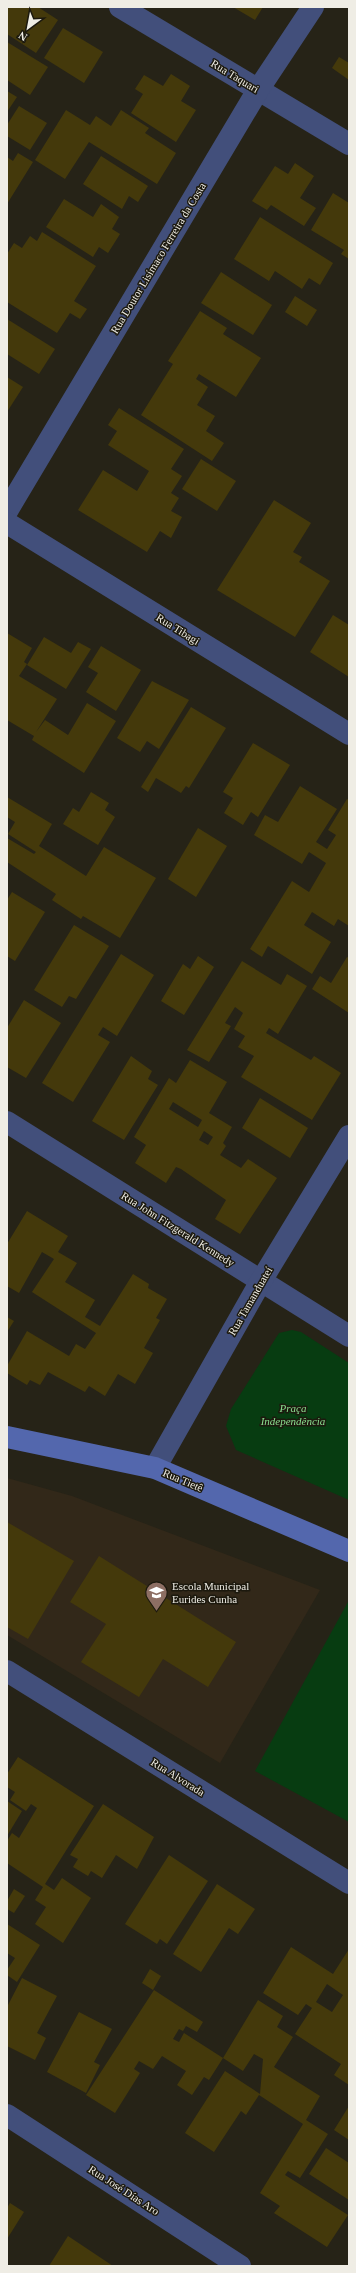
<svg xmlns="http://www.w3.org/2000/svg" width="356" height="2273" font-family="Georgia,serif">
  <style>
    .education { fill: #322819 }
    .green { fill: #073c11 }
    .building { fill: #44390b; fill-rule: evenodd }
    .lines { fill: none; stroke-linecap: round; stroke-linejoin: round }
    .street { stroke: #424f7b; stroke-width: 22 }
    .secondary { stroke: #5367ad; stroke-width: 22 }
    .labels { text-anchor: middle; stroke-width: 3; stroke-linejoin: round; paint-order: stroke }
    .street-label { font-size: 11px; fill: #efede5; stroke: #1c190e }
    .park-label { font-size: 11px; font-style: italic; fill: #8bdf90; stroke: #1c190e }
    .poi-label { font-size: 11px; fill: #efede5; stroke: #1c190e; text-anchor: start }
  </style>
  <rect width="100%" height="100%" fill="#262317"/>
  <polygon class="education" points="7,1478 72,1496 320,1590 220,1763 7,1635"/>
  <g class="green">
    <polygon points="292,1330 301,1332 349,1363 349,1500 236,1450 226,1426 231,1409 279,1333"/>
    <polygon points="349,1600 349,1822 255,1771"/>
  </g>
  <g class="building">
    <polygon points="38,7 58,20 36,53 7,34 7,8"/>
    <polygon points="233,7 263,7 255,20"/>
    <polygon points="63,28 103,52 84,83 44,58"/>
    <polygon points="7,42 48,67 30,95 7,80"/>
    <polygon points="339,57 349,63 349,80 332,68"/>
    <polygon points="171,74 190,86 181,101 196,110 176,142 131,113 143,94 135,89 144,75 163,86"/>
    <polygon points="7,91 17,97 7,112"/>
    <polygon points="19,106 47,123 30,150 7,136 7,125"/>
    <polygon points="66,110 90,125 96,116 111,126 121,110 149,128 145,133 176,153 157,184 89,142 65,179 35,160"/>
    <polygon points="18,153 33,162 7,204 7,157 13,161"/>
    <polygon points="101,156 148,186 138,202 129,196 122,209 83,184"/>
    <polygon points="295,163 314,176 300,198 316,208 304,226 271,205 267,210 252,201 275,166 288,174"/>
    <polygon points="333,193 349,203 349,259 341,254 344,250 311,230"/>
    <polygon points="64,199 93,217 101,204 119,217 112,229 120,234 108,253 99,247 93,257 46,227"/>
    <polygon points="260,217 333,263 320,285 309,278 302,289 275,271 269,281 234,259"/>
    <polygon points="42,232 96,266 74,301 87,309 80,319 70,313 57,333 7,302 7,254 14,243 22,248 30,236 37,241"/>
    <polygon points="221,272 272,305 253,335 201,303"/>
    <polygon points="295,296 317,310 307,326 285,312"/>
    <polygon points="200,311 227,328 223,334 261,358 236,397 199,374 196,379 208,387 197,405 215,416 206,431 224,443 212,461 141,415 173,364 168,361"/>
    <polygon points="7,319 55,349 39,374 7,354"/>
    <polygon points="7,377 23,387 7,412"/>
    <polygon points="119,408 184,449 171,469 182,476 171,493 179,498 171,511 182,517 171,538 160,531 147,552 78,510 103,470 137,491 149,471 108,445 117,431 108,425"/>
    <polygon points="201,459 236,481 217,511 182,489"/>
    <polygon points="274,500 311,523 293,552 302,557 299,562 330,581 295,637 217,590"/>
    <polygon points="333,615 349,625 349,677 310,652"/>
    <polygon points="7,633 32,648 24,662 27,664 19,676 57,699 36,732 45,720 68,735 87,703 116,721 84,773 32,740 34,736 7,720"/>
    <polygon points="44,637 71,653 78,642 91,649 66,689 27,665"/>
    <polygon points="101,646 141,670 116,711 86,692 98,673 88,667"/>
    <polygon points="152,681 189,700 159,749 147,741 140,752 117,738"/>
    <polygon points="191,707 226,728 189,788 186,786 181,793 156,778 148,792 141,787"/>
    <polygon points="253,743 290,765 258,817 251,812 243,825 224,813 233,798 223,792"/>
    <polygon points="300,786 337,809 316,842 327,849 336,835 328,830 347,799 349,800 349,926 338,919 334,926 312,912 304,925 331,942 312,974 268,946 262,957 250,949 292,881 309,892 326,863 309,852 302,864 254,835 265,815 278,822"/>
    <polygon points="91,792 109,803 105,810 115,817 98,845 63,824 73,808 79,812"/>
    <polygon points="7,797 52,824 39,846 86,876 104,847 156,878 120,938 83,916 81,919 52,900 56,894 7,862 7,838 34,854 36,852 8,834 15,822 7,817"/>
    <polygon points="198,828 227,846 196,897 168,879"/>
    <polygon points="12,892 45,912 15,961 7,956 7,900"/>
    <polygon points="74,925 109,946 76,999 69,996 62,1007 34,990"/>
    <polygon points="121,954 154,975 117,1036 103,1027 98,1035 110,1042 73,1102 42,1083"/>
    <polygon points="198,956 214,967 184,1015 161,1001 183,964 190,969"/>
    <polygon points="347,957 349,958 349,1013 312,989 320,976 331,983"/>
    <polygon points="242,961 281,985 287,974 307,986 278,1034 269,1028 266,1033 311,1060 314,1056 341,1073 312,1120 241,1077 254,1056 238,1047 245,1036 234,1029 243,1013 235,1007 225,1023 231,1026 209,1062 187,1050"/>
    <polygon points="24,1000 61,1023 26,1078 7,1067 7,1028"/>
    <polygon points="131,1056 152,1071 148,1079 158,1085 124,1140 92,1121"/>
    <path d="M190 1060 227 1082 209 1113 232 1127 223 1143 226 1146 220 1155 241 1168 248 1159 277 1178 240 1234 215 1219 226 1200 181 1169 176 1167 166 1183 135 1163 146 1145 134 1137 169 1078 176 1083ZM173 1102 202 1120 198 1127 169 1109ZM204 1131 213 1137 208 1145 199 1140Z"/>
    <polygon points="260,1098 308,1128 290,1158 242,1128"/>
    <polygon points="27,1211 68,1236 58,1252 77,1263 65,1282 95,1300 85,1317 100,1326 133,1274 149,1284 148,1288 167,1299 156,1318 160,1320 144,1348 153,1353 135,1384 118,1374 105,1396 89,1386 85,1392 48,1372 40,1385 30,1380 27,1385 7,1373 7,1366 27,1331 69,1356 76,1344 85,1349 96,1333 32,1292 54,1259 42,1252 19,1293 7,1286 7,1244"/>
    <polygon points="7,1317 14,1321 7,1332"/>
    <polygon points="7,1522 74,1561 28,1639 7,1627"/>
    <polygon points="99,1556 236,1642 208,1687 163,1659 139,1697 81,1662 106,1624 70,1602"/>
    <polygon points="18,1757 94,1806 45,1884 54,1890 62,1878 91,1898 63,1943 35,1924 46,1907 35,1900 43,1887 7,1863 7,1841 12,1833 19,1838 37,1808 31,1804 26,1811 10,1800 15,1792 7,1787 7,1774"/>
    <polygon points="7,1801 22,1811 7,1836"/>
    <polygon points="103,1804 154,1837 137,1869 116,1855 102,1878 91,1871 88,1876 73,1867 78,1859 70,1855"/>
    <polygon points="169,1855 208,1881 167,1944 160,1939 157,1944 125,1924"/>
    <polygon points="217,1884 255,1909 238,1934 229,1928 201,1972 173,1954"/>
    <polygon points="14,1889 25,1896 14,1913 7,1909 7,1901"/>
    <polygon points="7,1924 40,1945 17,1982 7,1975 7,1970 15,1958 7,1953"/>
    <path d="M291 1947 333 1974 349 1949V2085L334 2075 341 2064 295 2034 312 2008 306 2004 298 2015 263 1993ZM327 1984 343 1995 332 2012 316 2002Z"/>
    <polygon points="150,1969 161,1976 153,1990 142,1983"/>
    <polygon points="22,1978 57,1996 37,2033 46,2038 35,2060 7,2046 7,2007"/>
    <polygon points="154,1990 203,2022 197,2032 186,2026 183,2031 179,2029 173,2039 179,2042 184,2033 223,2058 209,2080 204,2077 192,2095 177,2085 186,2071 162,2056 153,2069 139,2061 134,2069 140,2073 115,2113 86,2095"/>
    <polygon points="258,2000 283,2016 277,2027 293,2037 274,2067 320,2096 306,2120 328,2134 300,2178 288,2171 285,2175 348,2215 327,2247 274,2213 280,2206 260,2193 303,2124 259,2095 246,2115 241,2111 214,2152 185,2133 225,2071 260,2094 263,2059 254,2054 243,2071 223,2058"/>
    <polygon points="79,2012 112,2029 94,2062 100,2065 86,2093 47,2072"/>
    <polygon points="349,2106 349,2140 334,2130"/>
    <polygon points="326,2148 349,2163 349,2200 309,2174"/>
    <polygon points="10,2203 24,2212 7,2239 7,2208"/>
    <polygon points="68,2236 113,2266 49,2266"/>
  </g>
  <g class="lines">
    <g class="street">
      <polyline points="120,7 349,144"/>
      <polyline points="7,511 258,90 313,7"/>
      <polyline points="7,523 349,734"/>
      <polyline points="7,1122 349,1336"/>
      <polyline points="155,1468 261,1281 349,1136"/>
      <polyline points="7,1671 349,1883"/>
      <polyline points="7,2115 240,2266"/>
    </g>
    <polyline class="secondary" points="7,1437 155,1468 349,1551"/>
  </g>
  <defs>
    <symbol id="school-pin" viewBox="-11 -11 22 30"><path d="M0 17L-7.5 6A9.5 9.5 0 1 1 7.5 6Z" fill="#8d6e63" stroke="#1c190e"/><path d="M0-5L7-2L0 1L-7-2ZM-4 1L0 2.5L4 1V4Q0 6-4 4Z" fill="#fff"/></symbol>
  </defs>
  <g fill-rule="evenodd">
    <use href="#school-pin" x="144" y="1580" width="25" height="34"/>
  </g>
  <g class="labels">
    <g class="street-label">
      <text transform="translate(235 76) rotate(31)" y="4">Rua Taquari</text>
      <text transform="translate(158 258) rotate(-59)" y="4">Rua Doutor Lisímaco Ferreira da Costa</text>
      <text transform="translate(178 629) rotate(32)" y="4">Rua Tibagi</text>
      <text transform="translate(178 1229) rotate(32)" y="4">Rua John Fitzgerald Kennedy</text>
      <text transform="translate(250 1301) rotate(-60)" y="4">Rua Tamanduateí</text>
      <text transform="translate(183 1480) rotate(23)" y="4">Rua Tietê</text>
      <text transform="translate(178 1777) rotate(32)" y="4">Rua Alvorada</text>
      <text transform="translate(124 2190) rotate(33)" y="4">Rua José Días Aro</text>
    </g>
    <g class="park-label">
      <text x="293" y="1412">Praça<tspan x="293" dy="13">Independência</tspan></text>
    </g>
    <g class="poi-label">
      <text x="172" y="1590">Escola Municipal<tspan x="172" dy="13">Eurides Cunha</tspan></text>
    </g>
  </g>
  <rect width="356" height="2273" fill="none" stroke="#efede5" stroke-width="16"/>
  <g transform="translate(28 28) rotate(212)" stroke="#1c190e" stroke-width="3" paint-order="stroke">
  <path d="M0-3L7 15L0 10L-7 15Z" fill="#efede5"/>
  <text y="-6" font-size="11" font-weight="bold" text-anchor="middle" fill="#efede5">N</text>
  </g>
</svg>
